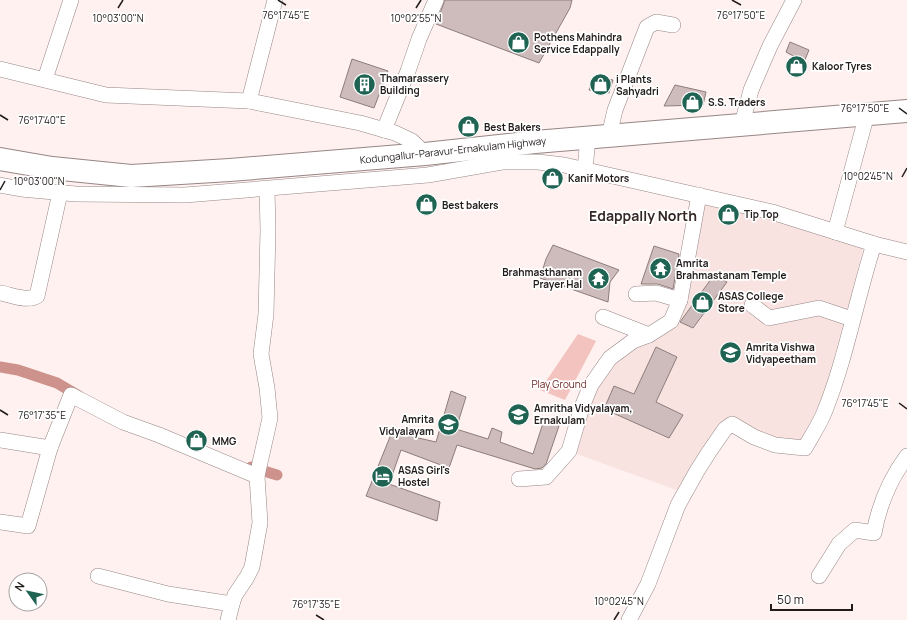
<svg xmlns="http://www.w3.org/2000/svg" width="907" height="620" font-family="Manrope,sans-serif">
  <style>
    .built { fill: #f8e3e1 }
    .green { fill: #f3c3bf }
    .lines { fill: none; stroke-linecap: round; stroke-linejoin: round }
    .canal { stroke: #ce928c; stroke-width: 11 }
    .building { fill: #cdbcbb; stroke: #8c7d7b }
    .minor-casing { stroke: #968685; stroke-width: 16 }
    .highway-casing { stroke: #968685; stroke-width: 24 }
    .minor { stroke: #fff; stroke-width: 15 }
    .highway { stroke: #fff; stroke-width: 22 }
    .ticks { fill: none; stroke: #211b1a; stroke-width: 1.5 }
    .labels { text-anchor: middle; stroke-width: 3.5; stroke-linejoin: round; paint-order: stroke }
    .poi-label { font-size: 10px; font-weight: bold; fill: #211b1a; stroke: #fff; text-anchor: start }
    .street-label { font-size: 10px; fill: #211b1a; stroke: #fff }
    .park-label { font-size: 10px; fill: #6e2624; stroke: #fff }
    .district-label { font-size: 14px; font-weight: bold; fill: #342726; stroke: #fff }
    .ticks-label { font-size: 10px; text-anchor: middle; fill: #211b1a; stroke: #fff; stroke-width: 3.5; stroke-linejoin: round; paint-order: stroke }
  </style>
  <rect width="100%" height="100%" fill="#fff1ef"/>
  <polygon class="built" points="702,201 770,217 863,248 844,326 816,416 803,443 757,432 734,417 716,433 679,491 574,453 596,388 613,361 674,323"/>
  <polygon class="green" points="578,334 596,341 565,400 540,390"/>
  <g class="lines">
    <g class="canal">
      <polyline points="0,367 18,370 57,383 79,396"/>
      <polyline points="251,467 277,475"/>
    </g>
  </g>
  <g class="building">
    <polygon points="445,0 572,0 570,8 539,63 436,24"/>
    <polygon points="790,42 809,50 804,62 786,52"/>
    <polygon points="352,59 388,71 374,108 340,97"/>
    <polygon points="594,76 613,80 609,93 589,90"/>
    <polygon points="675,85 706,92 703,105 664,106"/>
    <polygon points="553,245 619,270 610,282 608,302 540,278 546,259"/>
    <polygon points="654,246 679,254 673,289 658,284 641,284"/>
    <polygon points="714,275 727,282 693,328 680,322"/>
    <polygon points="656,347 677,357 656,402 683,415 669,438 604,409 614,386 634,394"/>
    <polygon points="451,391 466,397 456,429 488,439 492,428 502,432 500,442 533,454 544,420 559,426 546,464 542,468 535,469 457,445 449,468 401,450 389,484 440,502 437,521 366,496 392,432 436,442"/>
  </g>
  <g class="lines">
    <defs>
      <g id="minor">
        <polyline points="0,69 106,95 249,101 360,123 395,133 412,141 425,154"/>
        <polyline points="45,79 71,0"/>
        <polyline points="249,101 275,0"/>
        <polyline points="742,124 751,90 770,46 794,0"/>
        <polyline points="384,130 408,71 419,39 436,0"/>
        <polyline points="609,136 615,110 647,27 656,22 673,25"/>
        <polyline points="585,170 588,137"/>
        <polyline points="0,185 21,189 76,194 185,195 428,175 502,162 538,162 564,165 772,212 874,244 907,252"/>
        <polyline points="835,232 867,114"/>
        <path d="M1 293C12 295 27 302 37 296L60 193"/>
        <polyline points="636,294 656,293 680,300 699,195"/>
        <polyline points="752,305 769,318 819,308 852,319"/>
        <polyline points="603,317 649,335 671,321 680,300"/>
        <polyline points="0,440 50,448 28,526 0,522"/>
        <polyline points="50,448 71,395 123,422 159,435 257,476"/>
        <polyline points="519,479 546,477 569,451 582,407 591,385 610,358 633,341 649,335"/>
        <polyline points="98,576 168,594 232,604"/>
        <path d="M819 576 839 544 855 530 874 533C879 505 890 479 907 456"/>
        <polyline points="228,620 232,604 235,595 247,577 252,567 260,523 257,476 270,418 267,388 261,354 266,314 268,230 267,189"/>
        <path d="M629 620 648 584 678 505 697 471 709 452 725 429 732 424 754 437 775 445 805 448C811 437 819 425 824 413 846 359 856 300 874 244"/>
      </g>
      <polyline id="highway" points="0,159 52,168 131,176 230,170 425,154 535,142 907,111"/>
    </defs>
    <use href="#minor" class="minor-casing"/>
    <use href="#highway" class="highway-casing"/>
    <use href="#minor" class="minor"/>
    <use href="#highway" class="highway"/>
  </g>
  <path class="ticks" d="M278 0 286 5M732 0 741 5M118 8 123 0M416 8 421 0M899 108 907 114M0 115 8 120M902 177 907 168M0 190 5 181M899 403 907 409M0 410 8 415M316 615 324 620M614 620 619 612"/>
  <defs>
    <symbol id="shop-disc" viewBox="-11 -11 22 22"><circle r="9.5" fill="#1f6353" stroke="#fff"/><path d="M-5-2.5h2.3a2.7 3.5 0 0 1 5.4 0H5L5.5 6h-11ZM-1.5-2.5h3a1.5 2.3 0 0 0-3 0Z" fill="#fff"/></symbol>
    <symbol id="building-disc" viewBox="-11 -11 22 22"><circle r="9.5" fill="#1f6353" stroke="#fff"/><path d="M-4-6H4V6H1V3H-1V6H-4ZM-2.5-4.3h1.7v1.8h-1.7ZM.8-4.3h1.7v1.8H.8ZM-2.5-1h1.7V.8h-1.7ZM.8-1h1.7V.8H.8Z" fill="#fff"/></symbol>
    <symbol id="temple-disc" viewBox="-11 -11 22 22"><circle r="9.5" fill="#1f6353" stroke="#fff"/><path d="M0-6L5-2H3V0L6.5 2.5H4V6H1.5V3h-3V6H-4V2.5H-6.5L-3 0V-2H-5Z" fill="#fff"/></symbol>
    <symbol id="university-disc" viewBox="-11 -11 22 22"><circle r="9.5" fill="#1f6353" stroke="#fff"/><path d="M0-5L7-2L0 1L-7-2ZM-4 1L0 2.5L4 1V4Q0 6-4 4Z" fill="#fff"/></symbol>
    <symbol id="school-disc" viewBox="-11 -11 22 22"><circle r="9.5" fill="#1f6353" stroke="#fff"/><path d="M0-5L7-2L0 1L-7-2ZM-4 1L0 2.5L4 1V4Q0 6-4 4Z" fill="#fff"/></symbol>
    <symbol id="hotel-disc" viewBox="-11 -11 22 22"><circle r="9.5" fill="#1f6353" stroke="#fff"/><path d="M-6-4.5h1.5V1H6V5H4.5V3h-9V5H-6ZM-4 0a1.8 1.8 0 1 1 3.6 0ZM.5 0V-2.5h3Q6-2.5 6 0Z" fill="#fff"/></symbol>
  </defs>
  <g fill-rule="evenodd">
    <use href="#shop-disc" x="506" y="30" width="25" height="25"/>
    <use href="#shop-disc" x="784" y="54" width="25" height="25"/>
    <use href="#building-disc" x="352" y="72" width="25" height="25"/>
    <use href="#shop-disc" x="588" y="72" width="25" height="25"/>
    <use href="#shop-disc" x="680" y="90" width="25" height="25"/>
    <use href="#shop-disc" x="456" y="114" width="25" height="25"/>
    <use href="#shop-disc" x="540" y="166" width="25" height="25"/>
    <use href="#shop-disc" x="414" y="192" width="25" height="25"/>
    <use href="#shop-disc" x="716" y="202" width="25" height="25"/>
    <use href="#temple-disc" x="648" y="256" width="25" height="25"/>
    <use href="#temple-disc" x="586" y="266" width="25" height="25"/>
    <use href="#shop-disc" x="690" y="290" width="25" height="25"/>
    <use href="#university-disc" x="718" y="340" width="25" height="25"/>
    <use href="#school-disc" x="506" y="402" width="25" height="25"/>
    <use href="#school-disc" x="436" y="412" width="25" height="25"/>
    <use href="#shop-disc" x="184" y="428" width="25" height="25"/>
    <use href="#hotel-disc" x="370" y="464" width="25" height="25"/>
  </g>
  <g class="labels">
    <g class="poi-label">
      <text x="534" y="41">Pothens Mahindra<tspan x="534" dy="12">Service Edappally</tspan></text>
      <text x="812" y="70">Kaloor Tyres</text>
      <text x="380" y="82">Thamarassery<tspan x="380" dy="12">Building</tspan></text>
      <text x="616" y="83">i Plants<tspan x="616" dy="12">Sahyadri</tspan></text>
      <text x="708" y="106">S.S. Traders</text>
      <text x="484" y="131">Best Bakers</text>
      <text x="568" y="182">Kanif Motors</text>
      <text x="442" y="209">Best bakers</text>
      <text x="744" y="218">Tip Top</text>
      <text x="676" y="267">Amrita<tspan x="676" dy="12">Brahmastanam Temple</tspan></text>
      <text x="582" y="276" text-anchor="end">Brahmasthanam<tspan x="582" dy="12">Prayer Hal</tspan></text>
      <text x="718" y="300">ASAS College<tspan x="718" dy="12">Store</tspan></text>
      <text x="746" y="351">Amrita Vishwa<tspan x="746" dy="12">Vidyapeetham</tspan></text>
      <text x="534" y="412">Amritha Vidyalayam,<tspan x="534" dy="12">Ernakulam</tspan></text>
      <text x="434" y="423" text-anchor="end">Amrita<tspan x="434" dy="12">Vidyalayam</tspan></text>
      <text x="212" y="445">MMG</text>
      <text x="398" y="474">ASAS Girl's<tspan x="398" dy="12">Hostel</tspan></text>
    </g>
    <g class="street-label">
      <text transform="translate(453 150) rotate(-6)" y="4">Kodungallur-Paravur-Ernakulam Highway</text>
    </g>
    <g class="park-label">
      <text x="559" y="388">Play Ground</text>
    </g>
    <g class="district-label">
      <text x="643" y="221">Edappally North</text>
    </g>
  </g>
  <g class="ticks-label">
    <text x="741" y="19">76°17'50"E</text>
    <text x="286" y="19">76°17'45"E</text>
    <text x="118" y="22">10°03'00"N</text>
    <text x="416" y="22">10°02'55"N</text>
    <text x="865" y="112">76°17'50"E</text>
    <text x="42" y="124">76°17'40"E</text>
    <text x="868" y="180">10°02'45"N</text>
    <text x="39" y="185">10°03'00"N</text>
    <text x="865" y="407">76°17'45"E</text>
    <text x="42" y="419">76°17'35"E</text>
    <text x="619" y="605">10°02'45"N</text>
    <text x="316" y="608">76°17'35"E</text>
  </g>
  <g transform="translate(28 592) rotate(303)"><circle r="19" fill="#ffffff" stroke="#a6a4a3"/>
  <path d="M0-3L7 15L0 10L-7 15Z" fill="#1f6353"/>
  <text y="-6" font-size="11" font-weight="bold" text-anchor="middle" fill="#211b1a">N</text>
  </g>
  <path d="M771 604v6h81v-6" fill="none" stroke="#211b1a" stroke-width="2"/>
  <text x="777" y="604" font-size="12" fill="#211b1a" stroke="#ffffff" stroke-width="3" paint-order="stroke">50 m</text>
</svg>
